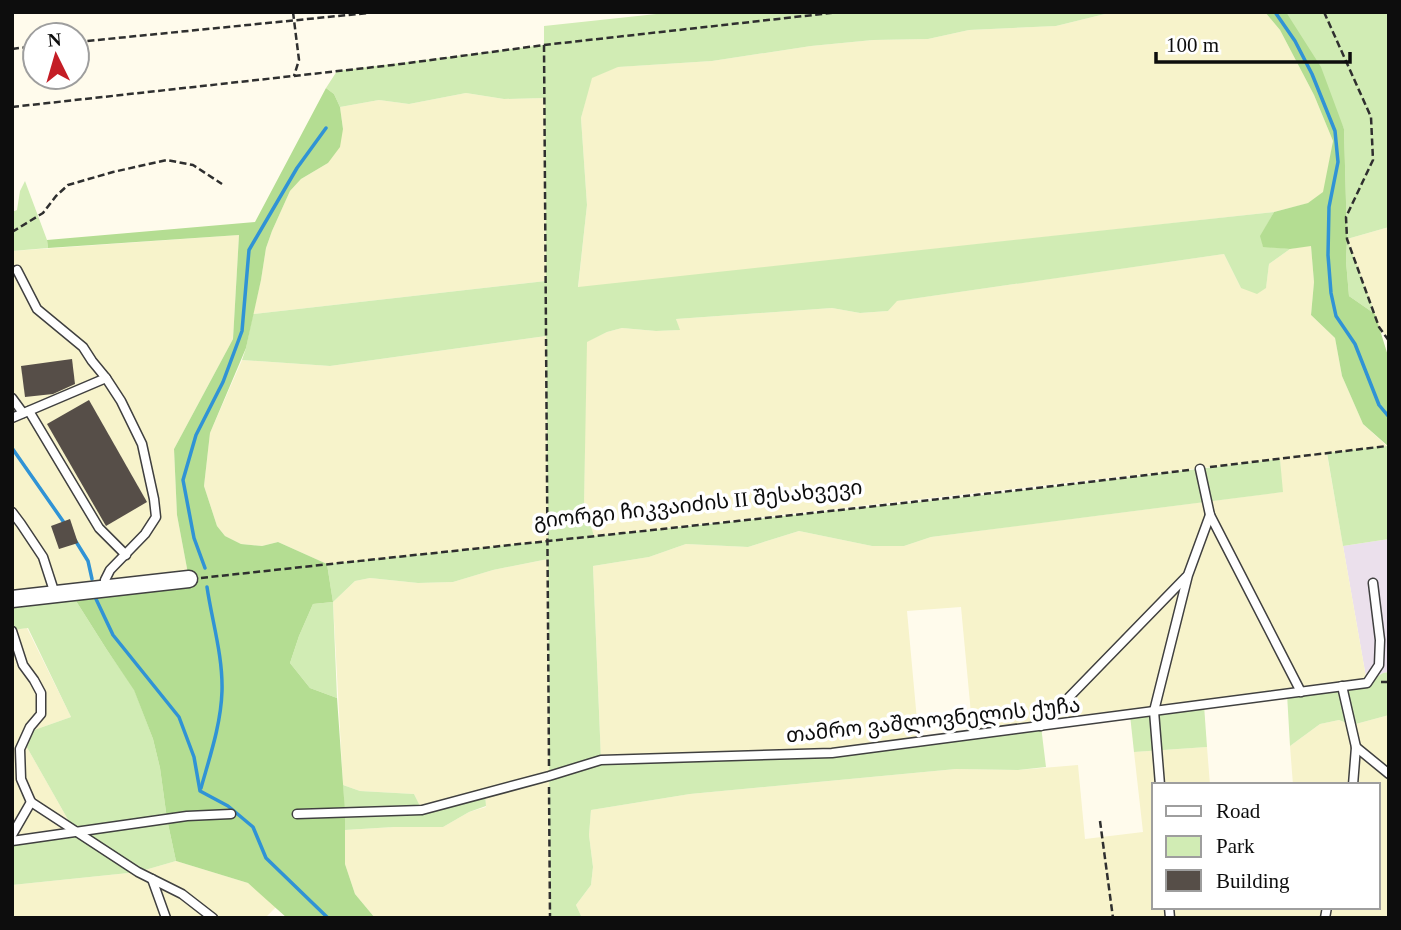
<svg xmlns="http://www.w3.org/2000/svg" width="1401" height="930" font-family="'Times New Roman','Noto Sans Georgian',serif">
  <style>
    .industrial { fill: #ebe0ec }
    .farmland { fill: #f7f3cb }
    .green { fill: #d1ecb4 }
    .forest { fill: #b4dd92 }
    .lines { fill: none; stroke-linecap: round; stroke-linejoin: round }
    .stream { stroke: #3093d5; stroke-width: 3.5 }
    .building { fill: #564e48 }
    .service-casing { stroke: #404040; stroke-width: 11 }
    .minor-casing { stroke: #404040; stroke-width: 19 }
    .path { stroke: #2f2f2f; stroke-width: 2.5; stroke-dasharray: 7 3.5; stroke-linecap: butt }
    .service { stroke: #fff; stroke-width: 8 }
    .minor { stroke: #fff; stroke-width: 16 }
    .labels { text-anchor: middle; stroke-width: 7; stroke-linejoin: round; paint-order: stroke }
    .street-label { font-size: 21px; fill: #0d0d0d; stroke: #fff }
  </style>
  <rect width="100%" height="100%" fill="#fffbec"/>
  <polygon class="industrial" points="1389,539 1389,672 1383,673 1367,683 1343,546"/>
  <g class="farmland">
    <polygon points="1113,12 1265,12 1280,30 1314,95 1333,141 1324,192 1309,203 1274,212 578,288 587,205 581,118 591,78 617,67 712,61 811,46 873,40 928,39 969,30 1056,26"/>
    <polygon points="466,93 504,99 545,98 546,281 253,314 261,280 266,248 272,231 290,191 301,179 328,163 343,129 340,107 379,100 409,104"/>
    <polygon points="1389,227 1389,341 1379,327 1347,239"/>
    <polygon points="239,235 233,339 174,449 177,515 189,579 12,599 12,251"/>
    <polygon points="1311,245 1314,282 1311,315 1335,338 1342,376 1363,424 1387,446 1327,454 1367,683 973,735 961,607 907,611 919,742 832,753 601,760 593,566 649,557 686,544 748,547 799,531 872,546 904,546 931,537 1282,492 1280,459 593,536 584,505 586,342 607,332 622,328 656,331 679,330 676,319 832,308 860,313 888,311 896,301 1224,254 1241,288 1266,287 1269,264 1290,249"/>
    <polygon points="546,336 548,541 327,564 278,542 262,546 241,544 225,536 217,526 204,486 210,433 242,360 330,366"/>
    <polygon points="548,559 550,918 375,918 355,894 345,864 345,830 394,827 443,827 469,812 486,807 485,794 422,810 414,794 360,791 343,785 333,602 355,581 370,578 418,583 453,582 493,570"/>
    <polygon points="27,628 71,717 20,735 75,832 12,841 12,630"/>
    <polygon points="1389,715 1389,918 582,918 576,905 591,885 593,867 589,835 591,810 690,794 956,769 1018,770 1078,765 1085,839 1143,832 1134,752 1207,747 1210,785 1154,785 1154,907 1378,907 1378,785 1293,785 1290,746 1320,724 1339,720 1352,725"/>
    <polygon points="176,861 248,883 276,907 265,918 12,918 12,885 138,872"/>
  </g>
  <g class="green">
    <polygon points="675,12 1113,12 1056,26 969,30 928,39 873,40 811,46 712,61 618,67 592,78 581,118 587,205 578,287 1274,212 1261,236 1263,246 1290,249 1269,264 1266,288 1257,294 1241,288 1224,254 897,301 888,311 860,313 832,308 676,319 680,330 656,331 622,328 607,332 587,342 584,505 594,536 984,495 1280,459 1283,492 931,537 904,546 872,546 799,531 748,547 686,544 649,557 593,566 601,760 832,753 1041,726 1046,767 1018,770 956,769 690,794 591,810 589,835 593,867 591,885 576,905 582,918 550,918 548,559 493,570 453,582 418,583 370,578 355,581 333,602 337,698 310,688 290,663 299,636 313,604 333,602 327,564 548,541 546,336 330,366 242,360 246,348 253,314 546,281 545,98 504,99 466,93 409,104 379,100 340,107 334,94 326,88 337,71 544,45 544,26"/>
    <polygon points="1389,12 1389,227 1347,239 1375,314 1349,296 1346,261 1347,239 1344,129 1286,13"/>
    <polygon points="25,181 47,240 48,248 12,251 12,212 17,210 20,191"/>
    <polygon points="1387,446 1389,447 1389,539 1343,546 1327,453"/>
    <polygon points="71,593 107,650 134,689 153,739 160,768 167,819 176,861 138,872 12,885 12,841 75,832 20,735 71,717 28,628 12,630 12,599"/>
    <polygon points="1389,672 1389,715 1352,725 1339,720 1320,724 1290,746 1287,694 1367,683 1383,673"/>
    <polygon points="1204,705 1207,747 1134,752 1130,715"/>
    <polygon points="343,785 360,791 414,794 422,810 485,793 486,806 469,812 443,827 394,827 345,830"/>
  </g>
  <g class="forest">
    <polygon points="1265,12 1286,12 1321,67 1344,129 1347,239 1346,261 1349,296 1375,314 1389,359 1389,447 1363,424 1342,376 1335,338 1311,315 1314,282 1311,246 1290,249 1263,247 1260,236 1274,212 1308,203 1323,192 1333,141 1314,95 1280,30"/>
    <polygon points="326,88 334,94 340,107 343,129 340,147 328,163 301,179 290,191 272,231 266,248 261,280 246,348 210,433 204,486 217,526 225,536 241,544 262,546 278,542 327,564 333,602 313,604 299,636 290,663 310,688 337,698 345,812 345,864 355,894 375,918 287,918 248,883 176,861 167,819 160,768 153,739 134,690 107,650 71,593 189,579 177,515 174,449 233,339 239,235 48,248 47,240 255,222"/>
  </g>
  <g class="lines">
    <g class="stream">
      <polyline points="1275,12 1295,41 1312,74 1335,131 1338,162 1329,207 1328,255 1331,293 1336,316 1355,344 1379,405 1389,417"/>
      <polyline points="12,448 65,524"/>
      <polyline points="75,540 88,561 92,579"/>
      <polyline points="205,568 194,538 183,480 196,435 223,382 242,331 249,250 297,168 326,128"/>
      <polyline points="96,599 113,635 179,717 194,757 200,791 228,806 253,827 266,858 328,918"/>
      <path d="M201 788C210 756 221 724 222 691 223 656 212 621 207 587"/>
    </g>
  </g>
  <g class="building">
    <polygon points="72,359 75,384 53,394 25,397 21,366"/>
    <polygon points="89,400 147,502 106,526 47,424"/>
    <polygon points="70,519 78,543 59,549 51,526"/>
  </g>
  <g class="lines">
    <defs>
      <g id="service">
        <polyline points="17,270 37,309 83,347 92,361 106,378 121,401 142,444 154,499 156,517 145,534 110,570 105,580 106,589"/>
        <polyline points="12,398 23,413"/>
        <polyline points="29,411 99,528 126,555"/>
        <polyline points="12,418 106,378"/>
        <polyline points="1200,469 1210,515 1301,692"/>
        <polyline points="12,512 21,524 43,557 55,594"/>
        <polyline points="12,631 23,665 34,680 41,693 41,714 30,727 20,749 21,779 31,802 138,872 182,894 213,918"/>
        <polyline points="1342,686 1356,747 1353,785"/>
        <polyline points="1041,726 1186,577"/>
        <polyline points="1356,747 1389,774"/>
        <polyline points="1160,785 1154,711 1188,575 1210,515"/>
        <polyline points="297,814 422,810 549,776 601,760 832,753 1367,683 1379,665 1380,640 1373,583"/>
        <polyline points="12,835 31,802"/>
        <polyline points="12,841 187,816 231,814"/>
        <polyline points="152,879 166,918"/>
        <polyline points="1169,907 1170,918"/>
        <polyline points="1325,918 1327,907"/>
      </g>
      <polyline id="minor" points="12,599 189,579"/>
    </defs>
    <use href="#service" class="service-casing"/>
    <use href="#minor" class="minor-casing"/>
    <g class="path">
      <polyline points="293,12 299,60 294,76"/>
      <polyline points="1324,12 1371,117 1373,160 1346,217 1347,239 1379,327 1389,341"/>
      <polyline points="77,42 378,12"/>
      <polyline points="544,45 549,766"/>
      <polyline points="12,49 35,46"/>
      <polyline points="12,107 393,65 544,45 840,12"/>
      <polyline points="12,232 43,213 56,196 68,185 113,172 167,160 193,165 222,184"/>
      <polyline points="1210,467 1387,446"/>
      <path d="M201 578C530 542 860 510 1189 470"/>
      <polyline points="1381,682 1389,682"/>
      <polyline points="549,787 550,918"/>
      <polyline points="1100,821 1113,918"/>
    </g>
    <use href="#service" class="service"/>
    <use href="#minor" class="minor"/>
  </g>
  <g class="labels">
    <g class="street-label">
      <text transform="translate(698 504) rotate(-6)" y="7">გიორგი ჩიკვაიძის II შესახვევი</text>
      <text transform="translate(933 720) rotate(-6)" y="7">თამრო ვაშლოვნელის ქუჩა</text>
    </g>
  </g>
  <rect width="1401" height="930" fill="none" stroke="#0d0d0d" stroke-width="28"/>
  <rect x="1152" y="783" width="228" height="126" fill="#ffffff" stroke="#9e9e9e" stroke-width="2"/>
  <rect x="1166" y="806" width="35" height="10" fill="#ffffff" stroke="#9e9e9e" stroke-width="2"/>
  <text x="1216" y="818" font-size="21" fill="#0d0d0d">Road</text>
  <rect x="1166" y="836" width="35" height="21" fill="#d1ecb4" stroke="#9e9e9e" stroke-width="2"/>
  <text x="1216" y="853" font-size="21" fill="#0d0d0d">Park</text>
  <rect x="1166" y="870" width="35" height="21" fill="#564e48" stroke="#9e9e9e" stroke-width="2"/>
  <text x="1216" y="888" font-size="21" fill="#0d0d0d">Building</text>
  <g transform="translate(56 56) rotate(355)"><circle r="33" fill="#ffffff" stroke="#9e9e9e" stroke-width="2"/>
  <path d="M0-5L12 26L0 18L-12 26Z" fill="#c41d25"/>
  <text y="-10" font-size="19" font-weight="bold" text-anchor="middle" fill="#0d0d0d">N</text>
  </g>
  <path d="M1156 52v10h194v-10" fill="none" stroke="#0d0d0d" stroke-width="3.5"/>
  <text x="1166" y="52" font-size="21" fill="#0d0d0d" stroke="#ffffff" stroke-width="5" paint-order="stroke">100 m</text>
</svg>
